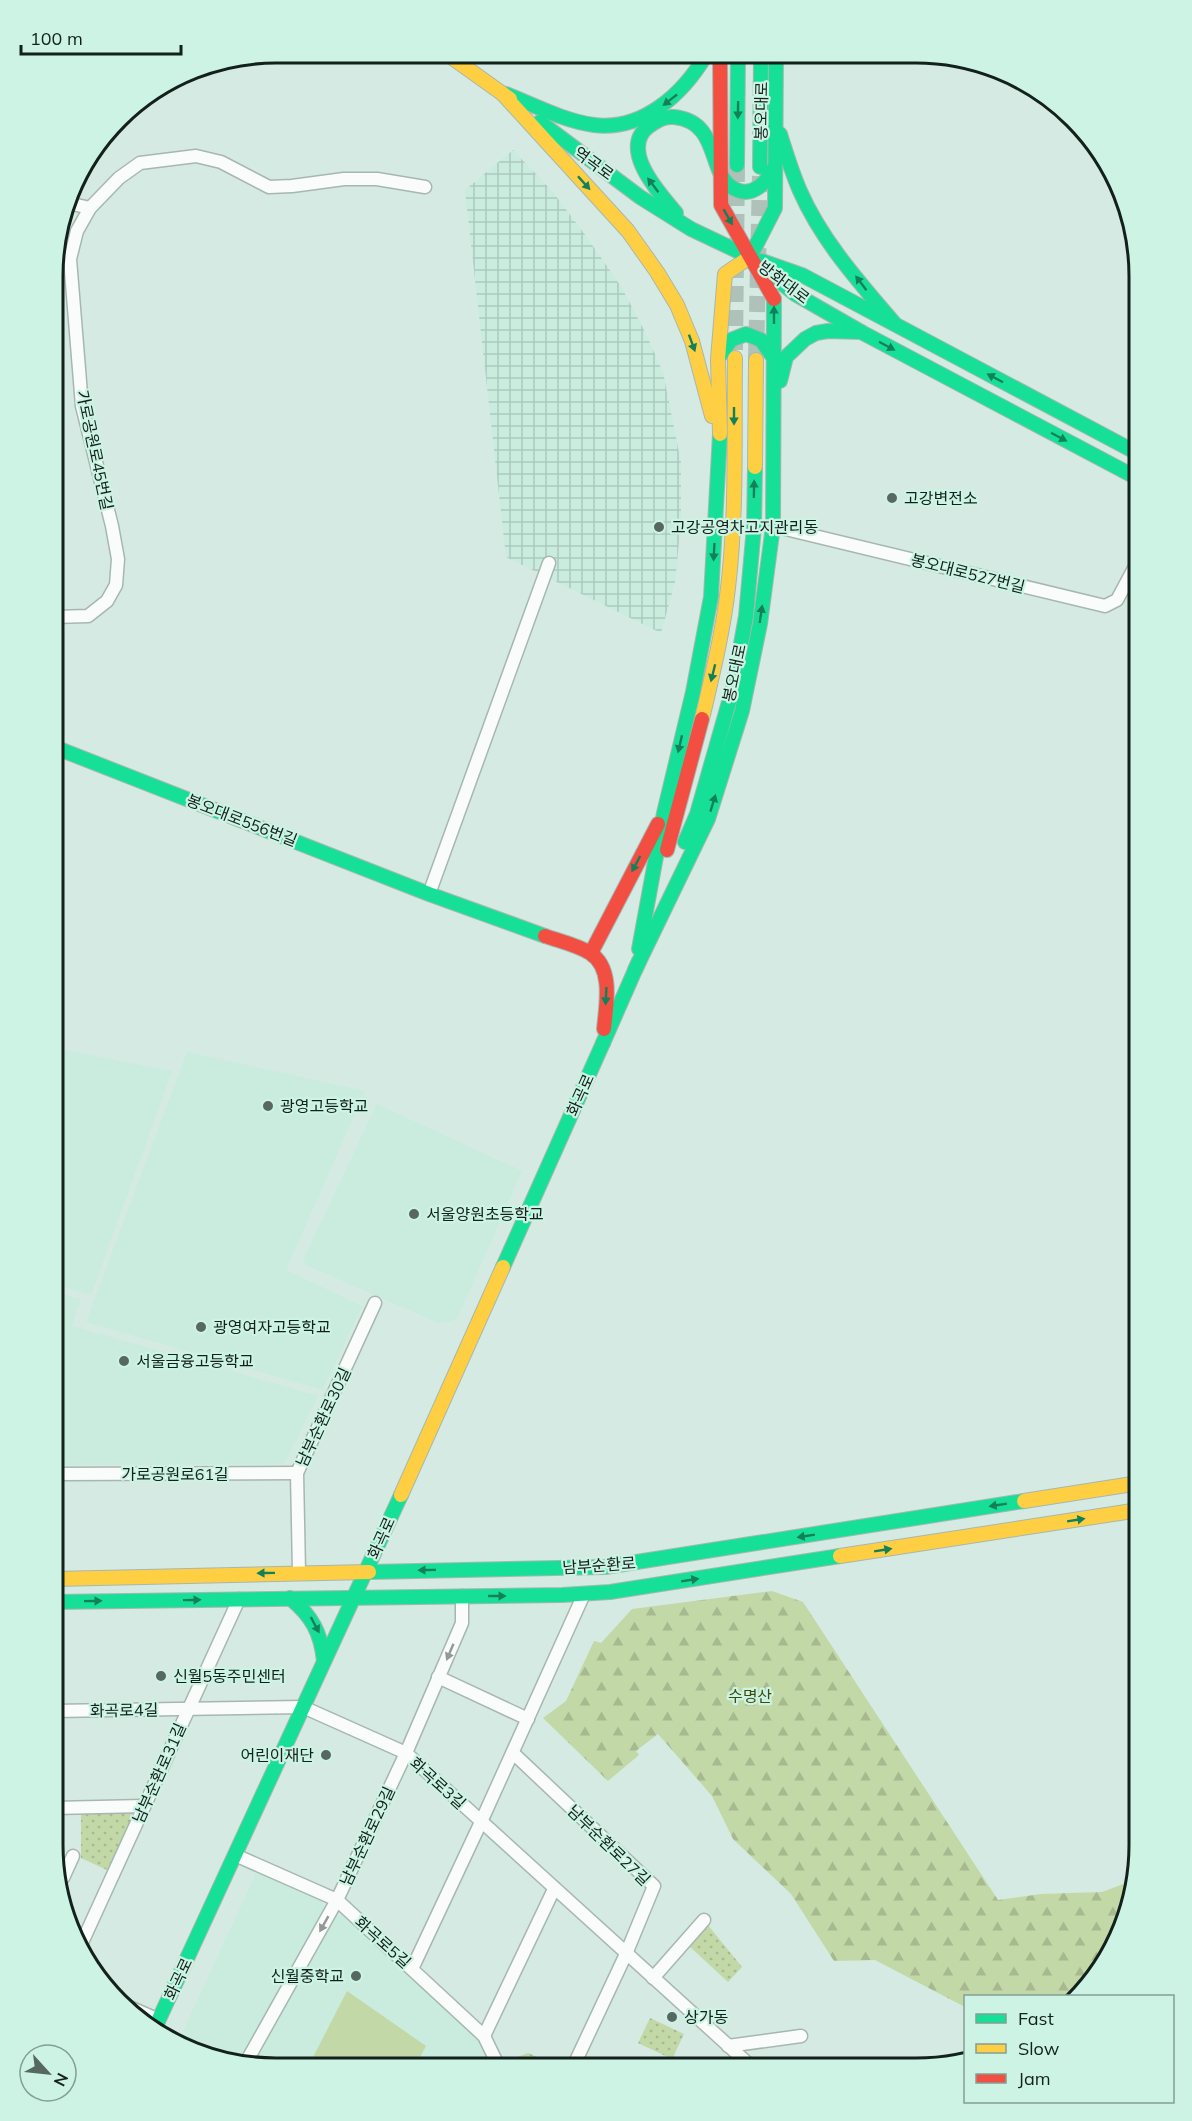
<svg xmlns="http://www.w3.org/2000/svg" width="1192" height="2121" font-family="Mulish,'Noto Sans KR',sans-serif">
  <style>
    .built { fill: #c9ecdf }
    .industrial { fill: url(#industrial-grid) }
    .green { fill: url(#green-dots) }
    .forest { fill: url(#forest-firs) }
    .pitch { fill: #c2d8a7 }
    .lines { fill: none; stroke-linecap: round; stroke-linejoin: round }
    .secondary-tunnel { stroke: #aec2ba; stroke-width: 16; stroke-dasharray: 16 8; stroke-linecap: butt }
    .street-casing { stroke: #a7b7b0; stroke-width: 15 }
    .fast-casing { stroke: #a7b7b0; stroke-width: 16 }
    .slow-casing { stroke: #a7b7b0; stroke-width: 16 }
    .jam-casing { stroke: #a7b7b0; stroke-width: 16 }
    .street { stroke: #f9fcfb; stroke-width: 12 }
    .fast { stroke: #16e098; stroke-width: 14 }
    .slow { stroke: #ffcf43; stroke-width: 14 }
    .jam { stroke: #f24e42; stroke-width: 14 }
    .oneway { fill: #14805a }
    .oneway2 { fill: #929997 }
    .poi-dot { fill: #576761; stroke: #ccf3e4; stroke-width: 2 }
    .labels { text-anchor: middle; stroke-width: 4.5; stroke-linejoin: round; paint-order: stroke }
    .street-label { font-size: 16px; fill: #13211c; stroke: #ccf3e4 }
    .poi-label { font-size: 16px; fill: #13211c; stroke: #ccf3e4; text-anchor: start }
    .park-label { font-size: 16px; fill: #3f4d08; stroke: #ccf3e4 }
    .rim { fill: none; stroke: #13211c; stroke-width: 3 }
  </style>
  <defs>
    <pattern id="industrial-grid" width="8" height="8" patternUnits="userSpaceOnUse" patternTransform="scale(1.5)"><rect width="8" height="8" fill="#c9ecdf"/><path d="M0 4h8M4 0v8" fill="none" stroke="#accabf"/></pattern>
    <pattern id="green-dots" width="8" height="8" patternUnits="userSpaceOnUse" patternTransform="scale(1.5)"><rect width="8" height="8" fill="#c2d8a7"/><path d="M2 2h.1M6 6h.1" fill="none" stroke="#a6b98f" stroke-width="1.8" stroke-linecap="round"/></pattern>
    <pattern id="forest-firs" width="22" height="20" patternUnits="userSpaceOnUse" patternTransform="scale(1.5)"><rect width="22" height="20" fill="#c2d8a7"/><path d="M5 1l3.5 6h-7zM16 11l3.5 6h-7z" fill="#a6b98f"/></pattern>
  </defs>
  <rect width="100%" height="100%" fill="#d5eae2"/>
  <g class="built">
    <polygon points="53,1048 172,1071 91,1295 53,1284"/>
    <polygon points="187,1052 365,1091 286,1270 362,1306 323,1390 86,1322"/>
    <polygon points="377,1104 522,1171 457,1319 441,1324 306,1265 304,1258"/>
    <polygon points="53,1292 81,1299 72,1326 318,1396 284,1464 53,1465"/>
    <polygon points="258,1869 321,1897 324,1909 238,2064 190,2051 177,2044"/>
    <polygon points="344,1915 479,2037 486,2055 480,2067 251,2067 336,1916"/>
  </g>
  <polygon class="industrial" points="513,150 552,191 586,236 622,288 646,334 663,372 681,463 681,522 675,582 661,633 506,557 465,190"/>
  <g class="green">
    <polygon points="137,1811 109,1871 81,1858 81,1812"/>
    <polygon points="707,1924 742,1967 728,1982 688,1945"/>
    <polygon points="650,2018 684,2034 672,2059 638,2043"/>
    <polygon points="528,2053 560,2067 506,2067 504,2062"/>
  </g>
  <polygon class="forest" points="772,1591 803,1602 998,1900 1041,1894 1102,1892 1134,1880 1123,1930 1093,1981 1078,1996 966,1996 965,2007 875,1960 834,1961 791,1894 733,1839 712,1796 658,1734 636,1751 639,1755 608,1781 543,1718 566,1701 594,1641 601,1643 632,1609"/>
  <polygon class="pitch" points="347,1991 426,2046 415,2067 308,2067"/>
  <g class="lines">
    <g class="secondary-tunnel">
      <polyline points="735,350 737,165"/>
      <polyline points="756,360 760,175"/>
    </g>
    <defs>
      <g id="street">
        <polyline points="68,203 90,208"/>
        <polyline points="773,526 1105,606 1117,600 1139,559"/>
        <polyline points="54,617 88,616 107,601 116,585 118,559 112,526 82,406 70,259 77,231 90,208 119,178 140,163 196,156 221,162 269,187 292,186 344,179 377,179 425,187"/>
        <polyline points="429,894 549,563"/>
        <polyline points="53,1474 297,1473"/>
        <polyline points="299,1572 297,1473 375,1303"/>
        <polyline points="438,1677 528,1719"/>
        <polyline points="53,1711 303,1707 406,1753 753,2068"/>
        <polyline points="513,1753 654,1886 626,1954 573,2067"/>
        <polyline points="53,1808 144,1806"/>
        <polyline points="235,1855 337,1900 484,2036 499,2067"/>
        <polyline points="63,1878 73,1856"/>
        <polyline points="80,1947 239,1599"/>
        <polyline points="412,1969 481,1822 584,1594"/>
        <polyline points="653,1978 704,1920"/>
        <polyline points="120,2003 159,2020"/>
        <polyline points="484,2036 554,1889"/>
        <polyline points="728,2046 801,2036"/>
        <polyline points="244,2066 337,1900 406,1753 462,1623 462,1596"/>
      </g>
      <g id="fast">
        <path d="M506 94C534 105 564 121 594 125 643 131 683 94 706 55"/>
        <polyline points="540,122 640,197 691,229 750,257"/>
        <path d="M780 134C786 153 792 173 800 191 822 241 859 282 894 323"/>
        <polyline points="737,165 738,55"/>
        <polyline points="760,167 761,56"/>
        <path d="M676 213C660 194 618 149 649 126 657 121 664 116 674 117 723 122 706 179 737 190 753 197 767 182 773 169"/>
        <polyline points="750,257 795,294 863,333 1139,479"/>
        <polyline points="744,261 750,257 775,208 776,56"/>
        <polyline points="762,261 802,275 1139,454"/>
        <polyline points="719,357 731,340 746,334 761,340 773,357"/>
        <polyline points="780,381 786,357 805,339 816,333 828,331 861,332"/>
        <polyline points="54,747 429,894 545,936"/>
        <polyline points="685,842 697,814 733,688 746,616 754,527 755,467"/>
        <polyline points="639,949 664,813 693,692 711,597 720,434"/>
        <polyline points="635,970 708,819 742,711 760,624 773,526 774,299"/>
        <polyline points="603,1043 639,961"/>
        <polyline points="503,1267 603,1043"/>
        <polyline points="369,1572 605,1567 1024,1501"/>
        <path d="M290 1598C312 1616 321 1633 324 1661"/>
        <polyline points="53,1602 562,1595 610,1592 840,1556"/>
        <polyline points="154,2030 401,1495"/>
      </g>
      <g id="slow">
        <polyline points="447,54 510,99"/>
        <polyline points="502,93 628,231 657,272 677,305 692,341 712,416"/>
        <polyline points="720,434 718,359 725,274 744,261"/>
        <polyline points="755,467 756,360"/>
        <path d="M702 719C712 676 723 632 728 588 737 512 734 435 735 358"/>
        <polyline points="401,1495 503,1267"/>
        <polyline points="1024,1501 1139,1483"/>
        <polyline points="840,1556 1139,1510"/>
        <polyline points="53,1579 369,1572"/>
      </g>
      <g id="jam">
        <polyline points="720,55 721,205 774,299"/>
        <polyline points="667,850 702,719"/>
        <path d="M545 936C559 941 577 945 590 953 614 968 606 1006 604 1029"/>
        <polyline points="591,953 658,824"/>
      </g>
    </defs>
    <use href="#street" class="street-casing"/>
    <use href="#fast" class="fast-casing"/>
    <use href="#slow" class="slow-casing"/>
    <use href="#jam" class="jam-casing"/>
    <use href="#street" class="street"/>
    <use href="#fast" class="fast"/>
    <use href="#slow" class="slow"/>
    <use href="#jam" class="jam"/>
  </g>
  <defs><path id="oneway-solid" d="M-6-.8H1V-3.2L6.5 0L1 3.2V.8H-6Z" transform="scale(1.5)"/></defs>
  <g class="oneway">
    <use href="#oneway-solid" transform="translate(670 100) rotate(142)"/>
    <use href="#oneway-solid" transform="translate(738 110) rotate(91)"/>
    <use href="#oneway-solid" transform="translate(584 183) rotate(48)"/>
    <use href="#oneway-solid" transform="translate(653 185) rotate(-127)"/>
    <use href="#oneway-solid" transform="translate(728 217) rotate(60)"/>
    <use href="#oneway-solid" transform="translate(861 283) rotate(-127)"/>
    <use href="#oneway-solid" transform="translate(774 315) rotate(-90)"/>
    <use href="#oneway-solid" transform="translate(692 343) rotate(70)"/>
    <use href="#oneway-solid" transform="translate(887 346) rotate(28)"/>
    <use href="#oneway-solid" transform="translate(995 378) rotate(-152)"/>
    <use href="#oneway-solid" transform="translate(734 416) rotate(90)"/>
    <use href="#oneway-solid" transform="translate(1059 437) rotate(28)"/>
    <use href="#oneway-solid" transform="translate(754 489) rotate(-89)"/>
    <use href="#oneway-solid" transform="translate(714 552) rotate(93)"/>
    <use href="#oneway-solid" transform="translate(761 614) rotate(-82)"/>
    <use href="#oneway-solid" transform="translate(713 673) rotate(104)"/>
    <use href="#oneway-solid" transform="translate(680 744) rotate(103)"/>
    <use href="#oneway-solid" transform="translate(713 803) rotate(-73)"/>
    <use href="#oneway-solid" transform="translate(636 864) rotate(118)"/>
    <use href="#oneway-solid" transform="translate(606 996) rotate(93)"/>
    <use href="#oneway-solid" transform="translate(998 1505) rotate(171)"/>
    <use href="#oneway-solid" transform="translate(1076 1520) rotate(-9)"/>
    <use href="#oneway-solid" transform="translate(806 1536) rotate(171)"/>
    <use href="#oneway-solid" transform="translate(883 1550) rotate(-9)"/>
    <use href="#oneway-solid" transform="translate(427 1570) rotate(179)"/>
    <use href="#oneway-solid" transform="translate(266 1573) rotate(179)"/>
    <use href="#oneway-solid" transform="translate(690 1580) rotate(-9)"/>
    <use href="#oneway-solid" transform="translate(497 1596)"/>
    <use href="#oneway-solid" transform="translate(192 1600) rotate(-1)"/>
    <use href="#oneway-solid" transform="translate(93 1601) rotate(-1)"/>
    <use href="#oneway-solid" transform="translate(315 1625) rotate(62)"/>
  </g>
  <g class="oneway2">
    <use href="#oneway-solid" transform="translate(450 1652) rotate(113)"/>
    <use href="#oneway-solid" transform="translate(324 1924) rotate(119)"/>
  </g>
  <g class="poi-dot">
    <circle cx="892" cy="498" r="6"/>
    <circle cx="659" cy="527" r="6"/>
    <circle cx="268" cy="1106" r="6"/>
    <circle cx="414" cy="1214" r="6"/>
    <circle cx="201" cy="1327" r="6"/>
    <circle cx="124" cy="1361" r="6"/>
    <circle cx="161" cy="1676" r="6"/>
    <circle cx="326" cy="1755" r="6"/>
    <circle cx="356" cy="1976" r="6"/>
    <circle cx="672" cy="2017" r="6"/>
  </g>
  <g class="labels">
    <g class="street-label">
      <text transform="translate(761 111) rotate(-89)" y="6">봉오대로</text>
      <text transform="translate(594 163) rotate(36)" y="6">역곡로</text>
      <text transform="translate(784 282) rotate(37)" y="6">방화대로</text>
      <text transform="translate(95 450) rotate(78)" y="6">가로공원로45번길</text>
      <text transform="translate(968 573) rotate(14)" y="6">봉오대로527번길</text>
      <text transform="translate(734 673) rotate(-78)" y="6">봉오대로</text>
      <text transform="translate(242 820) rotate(21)" y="6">봉오대로556번길</text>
      <text transform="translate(580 1095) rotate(-66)" y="6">화곡로</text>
      <text transform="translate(323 1417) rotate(-65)" y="6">남부순환로30길</text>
      <text x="175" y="1480">가로공원로61길</text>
      <text transform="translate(381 1538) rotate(-66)" y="6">화곡로</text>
      <text transform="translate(599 1565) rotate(-4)" y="6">남부순환로</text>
      <text transform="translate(124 1710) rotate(-1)" y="6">화곡로4길</text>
      <text transform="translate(159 1773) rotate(-66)" y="6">남부순환로31길</text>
      <text transform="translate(438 1783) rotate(42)" y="6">화곡로3길</text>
      <text transform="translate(367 1836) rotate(-65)" y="6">남부순환로29길</text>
      <text transform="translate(609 1845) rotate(44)" y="6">남부순환로27길</text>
      <text transform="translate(383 1942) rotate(42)" y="6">화곡로5길</text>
      <text transform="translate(178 1979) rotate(-65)" y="6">화곡로</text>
    </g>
    <g class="poi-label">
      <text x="904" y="504">고강변전소</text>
      <text x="671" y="533">고강공영차고지관리동</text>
      <text x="280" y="1112">광영고등학교</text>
      <text x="426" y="1220">서울양원초등학교</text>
      <text x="213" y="1333">광영여자고등학교</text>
      <text x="136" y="1367">서울금융고등학교</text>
      <text x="173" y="1682">신월5동주민센터</text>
      <text x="314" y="1761" text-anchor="end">어린이재단</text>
      <text x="344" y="1982" text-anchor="end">신월중학교</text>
      <text x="684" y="2023">상가동</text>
    </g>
    <g class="park-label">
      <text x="750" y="1702">수명산</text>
    </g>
  </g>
  <path d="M0 0H1192V2121H0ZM276 63H916A213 213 0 0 1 1129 276V1845A213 213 0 0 1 916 2058H276A213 213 0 0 1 63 1845V276A213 213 0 0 1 276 63Z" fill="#ccf3e4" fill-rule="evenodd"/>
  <path class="rim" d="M276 63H916A213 213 0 0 1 1129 276V1845A213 213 0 0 1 916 2058H276A213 213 0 0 1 63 1845V276A213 213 0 0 1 276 63Z"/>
  <rect x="964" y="1995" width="210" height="108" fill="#ccf3e4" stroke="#829f94" stroke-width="1.5"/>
  <rect x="976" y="2014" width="30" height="9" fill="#16e098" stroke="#829f94" stroke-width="1.5"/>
  <text x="1018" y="2025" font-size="18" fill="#13211c">Fast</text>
  <rect x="976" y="2044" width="30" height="9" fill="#ffcf43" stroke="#829f94" stroke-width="1.5"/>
  <text x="1018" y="2055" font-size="18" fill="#13211c">Slow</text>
  <rect x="976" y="2074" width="30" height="9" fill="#f24e42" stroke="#829f94" stroke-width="1.5"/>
  <text x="1018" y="2085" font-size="18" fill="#13211c">Jam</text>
  <g transform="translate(48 2073) rotate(117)"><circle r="28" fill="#ccf3e4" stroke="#829f94" stroke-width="1.5"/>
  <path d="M0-4.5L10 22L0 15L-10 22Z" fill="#576761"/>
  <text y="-9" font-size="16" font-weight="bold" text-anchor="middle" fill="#13211c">N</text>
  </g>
  <path d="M21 45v9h160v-9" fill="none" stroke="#13211c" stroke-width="3"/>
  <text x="30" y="45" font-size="18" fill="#13211c" stroke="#ccf3e4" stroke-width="4.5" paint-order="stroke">100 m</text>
</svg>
